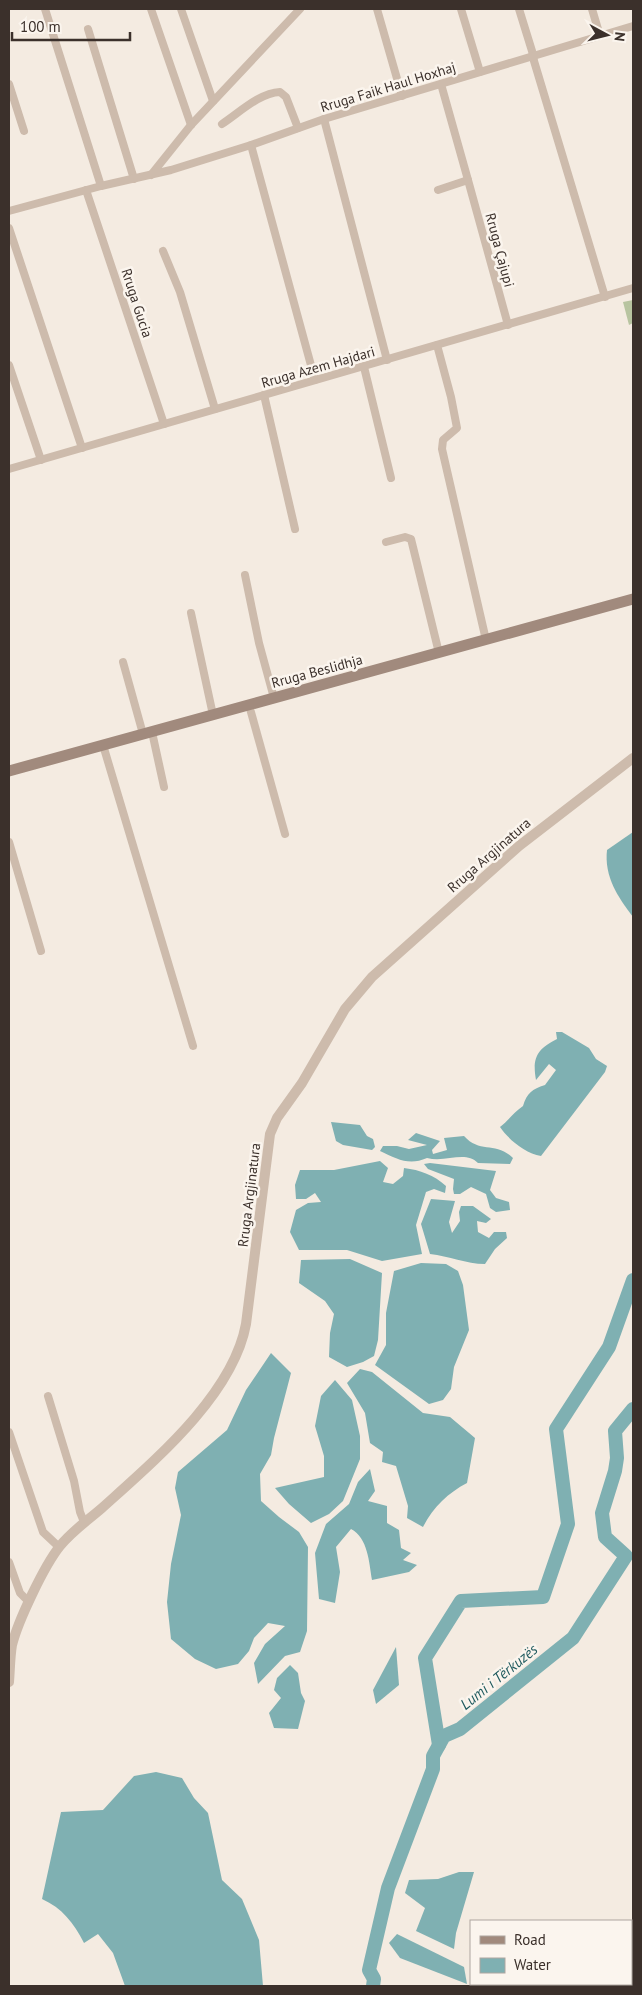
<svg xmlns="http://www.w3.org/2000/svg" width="642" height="1995" font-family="'PT Sans',sans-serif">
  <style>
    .green { fill: #b8c4a0 }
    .water { fill: #7fb0b2 }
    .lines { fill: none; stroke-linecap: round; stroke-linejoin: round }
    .river { stroke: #7fb0b2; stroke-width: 14 }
    .minor { stroke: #cdbbac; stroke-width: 8 }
    .tertiary { stroke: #cdbbac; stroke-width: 10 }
    .secondary { stroke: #a18a7d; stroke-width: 11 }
    .labels { text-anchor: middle; stroke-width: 5; stroke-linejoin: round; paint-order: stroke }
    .street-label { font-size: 14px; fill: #3b302b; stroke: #fbf5ee }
    .water-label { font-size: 15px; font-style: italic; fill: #1f5a5e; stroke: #fbf5ee }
  </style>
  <rect width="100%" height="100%" fill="#f4ebe1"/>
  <polygon class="green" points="633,300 633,323 629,325 623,302"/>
  <g class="water">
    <path d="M633 832V917C618 897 604 877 607 850Z"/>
    <path d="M556 1032H562L589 1048 596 1059 607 1066 605 1072 541 1156C525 1153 509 1140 500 1127 509 1120 514 1112 523 1106 527 1093 532 1089 545 1085L556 1070 549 1064 536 1080C532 1058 537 1049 557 1039Z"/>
    <polygon points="331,1122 360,1125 367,1136 373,1139 375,1147 372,1150 343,1145 336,1141"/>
    <path d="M416 1133 440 1141 432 1150 433 1154 447 1150 444 1138 464 1136C480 1154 496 1141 513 1158L510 1164 478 1163C465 1150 446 1163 427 1158 409 1166 397 1159 380 1151L383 1146H397L409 1149 427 1145 408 1140Z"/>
    <path d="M380 1161 388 1168 383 1182 393 1184 403 1176 404 1168C420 1170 434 1175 446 1186L445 1193 434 1189 426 1192 416 1225 422 1254 382 1261 347 1250H299L290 1232 296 1210 308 1203 321 1202 315 1193 306 1199H296L295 1185 300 1170H334Z"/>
    <polygon points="430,1163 496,1171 490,1190 496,1198 509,1202 510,1210 496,1212 490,1208 486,1194 471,1187 460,1194 454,1194 453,1189 454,1179 428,1169 424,1164"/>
    <path d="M431 1199 455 1201 449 1222 452 1233 460 1221 459 1212 461 1206H473L491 1219 486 1223 477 1221 478 1232 489 1238 494 1232H506L507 1238 495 1249 485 1264C466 1264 449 1256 430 1254L421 1224Z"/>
    <polygon points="350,1259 382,1273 378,1340 374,1356 363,1362 347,1367 329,1357 330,1333 334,1314 325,1301 299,1283 301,1260"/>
    <polygon points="421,1263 446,1264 458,1271 463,1285 469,1330 454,1367 451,1389 443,1400 429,1404 375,1365 386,1345 386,1313 394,1271"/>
    <polygon points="271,1353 291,1373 274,1438 271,1455 260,1474 261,1501 279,1517 299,1532 308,1547 307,1631 300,1652 285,1656 258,1684 254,1663 265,1644 285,1626 268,1623 254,1638 249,1651 238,1664 216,1669 195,1659 171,1639 167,1602 171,1564 181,1515 175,1488 178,1472 227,1430 246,1390"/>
    <path d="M360 1369 372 1372 423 1413 450 1417 475 1438 467 1483C448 1493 433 1507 423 1527L407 1518 408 1506 396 1466 382 1462 383 1452 370 1443 365 1413 347 1383Z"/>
    <polygon points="335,1380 352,1400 360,1436 360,1459 343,1501 329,1514 311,1523 289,1504 275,1488 324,1477 324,1456 315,1426 321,1396"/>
    <path d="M370 1469 375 1491 368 1501 387 1506V1523L399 1530 401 1548 411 1553 403 1560 417 1565 409 1572 372 1580C369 1562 368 1538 351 1529L336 1547 340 1572 335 1603 319 1599 315 1553 326 1524 349 1504 358 1482Z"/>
    <polygon points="396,1647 399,1685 376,1704 373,1690"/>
    <polygon points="290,1665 298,1673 301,1693 305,1701 298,1729 274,1728 269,1713 281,1698 274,1690 277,1678"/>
    <path d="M156 1772 182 1778 194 1798 208 1813 222 1880 242 1899 259 1940 263 1986H125L113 1953 98 1934 84 1943C74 1923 62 1908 42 1899L61 1812 103 1810 134 1776Z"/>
    <polygon points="459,1872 474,1872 456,1933 454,1949 416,1931 425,1908 405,1893 409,1880 438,1879"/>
    <polygon points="397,1934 464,1967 467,1984 400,1958 389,1943"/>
  </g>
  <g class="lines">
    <g class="river">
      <polyline points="439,1745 425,1658 461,1601 543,1597 568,1524 556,1429 609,1347 633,1280"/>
      <polyline points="373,1986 374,1979 369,1970 388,1888 433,1769 433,1756 444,1736 460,1729 573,1638 626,1556 605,1537 602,1513 615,1471 617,1458 615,1431 633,1409"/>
    </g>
    <g class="minor">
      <polyline points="45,9 101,186"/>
      <polyline points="151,9 191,125"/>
      <polyline points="181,9 213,101"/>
      <polyline points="377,9 402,96"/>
      <polyline points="461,9 480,72"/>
      <polyline points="519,9 532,51 534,61 605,297"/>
      <polyline points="592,9 600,36"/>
      <polyline points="88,29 134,179"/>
      <polyline points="9,84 24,131"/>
      <polyline points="324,119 387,360"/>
      <path d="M222 124C239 113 259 93 280 92L286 97 298 128"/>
      <polyline points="251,145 315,380"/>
      <polyline points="151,175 191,125 300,9"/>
      <polyline points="468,180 508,325"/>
      <polyline points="86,190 164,424"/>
      <polyline points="438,190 468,180 441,84"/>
      <polyline points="9,211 101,186 171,170 251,145 324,119 633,26"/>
      <polyline points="9,228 82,448"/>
      <polyline points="163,251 180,292 215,409"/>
      <polyline points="437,345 451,397 457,428 443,440 442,449 486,640"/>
      <polyline points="9,365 41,460"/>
      <polyline points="364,367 391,478"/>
      <polyline points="264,395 295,529"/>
      <polyline points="9,469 633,288"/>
      <polyline points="386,542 405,537 411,539 439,653"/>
      <polyline points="245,575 259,643 274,698"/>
      <polyline points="191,613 213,715"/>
      <polyline points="123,662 143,734"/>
      <polyline points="249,705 285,834"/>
      <polyline points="152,732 164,787"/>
      <polyline points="103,745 193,1046"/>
      <polyline points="9,842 41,951"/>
      <polyline points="48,1396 74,1481 80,1512 84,1522"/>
      <polyline points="9,1432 43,1532 59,1547"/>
      <polyline points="9,1562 20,1593 29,1602"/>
    </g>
    <path class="tertiary" d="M9 1682C10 1670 10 1657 12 1645 18 1621 44 1566 60 1546 72 1531 87 1521 102 1508 154 1461 233 1395 246 1324L270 1134 277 1118 302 1083 345 1009 372 977 519 846 633 758"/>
    <polyline class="secondary" points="9,771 633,599"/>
  </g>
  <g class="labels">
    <g class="street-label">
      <text transform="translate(388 87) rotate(-17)" y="5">Rruga Faik Haul Hoxhaj</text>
      <text transform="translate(500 250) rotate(75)" y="5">Rruga Çajupi</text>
      <text transform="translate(137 303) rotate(72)" y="5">Rruga Gucia</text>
      <text transform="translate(318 367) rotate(-16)" y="5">Rruga Azem Hajdari</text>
      <text transform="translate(317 671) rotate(-15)" y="5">Rruga Beslidhja</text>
      <text transform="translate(489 855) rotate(-41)" y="5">Rruga Argjinatura</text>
      <text transform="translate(249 1195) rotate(-83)" y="5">Rruga Argjinatura</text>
    </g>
    <g class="water-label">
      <text transform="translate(499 1677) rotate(-39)" y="5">Lumi i Tërkuzës</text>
    </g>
  </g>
  <rect width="642" height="1995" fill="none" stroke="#3b302b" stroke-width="20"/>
  <rect x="470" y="1920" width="162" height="65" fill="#fbf5ee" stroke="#aea6a0"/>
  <rect x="480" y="1936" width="25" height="8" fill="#a18a7d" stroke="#aea6a0"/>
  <text x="514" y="1945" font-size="15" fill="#3b302b">Road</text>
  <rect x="480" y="1958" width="25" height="15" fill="#7fb0b2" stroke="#aea6a0"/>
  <text x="514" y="1970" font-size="15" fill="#3b302b">Water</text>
  <g transform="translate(607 35) rotate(97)" stroke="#fbf5ee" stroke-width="4" paint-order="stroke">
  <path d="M0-4L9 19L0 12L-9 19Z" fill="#3b302b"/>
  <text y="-8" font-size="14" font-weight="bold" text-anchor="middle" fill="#3b302b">N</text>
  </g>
  <path d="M12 32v8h118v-8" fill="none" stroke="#3b302b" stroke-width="2.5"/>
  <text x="20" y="32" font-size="15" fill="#3b302b" stroke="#fbf5ee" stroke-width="4" paint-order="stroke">100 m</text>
</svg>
